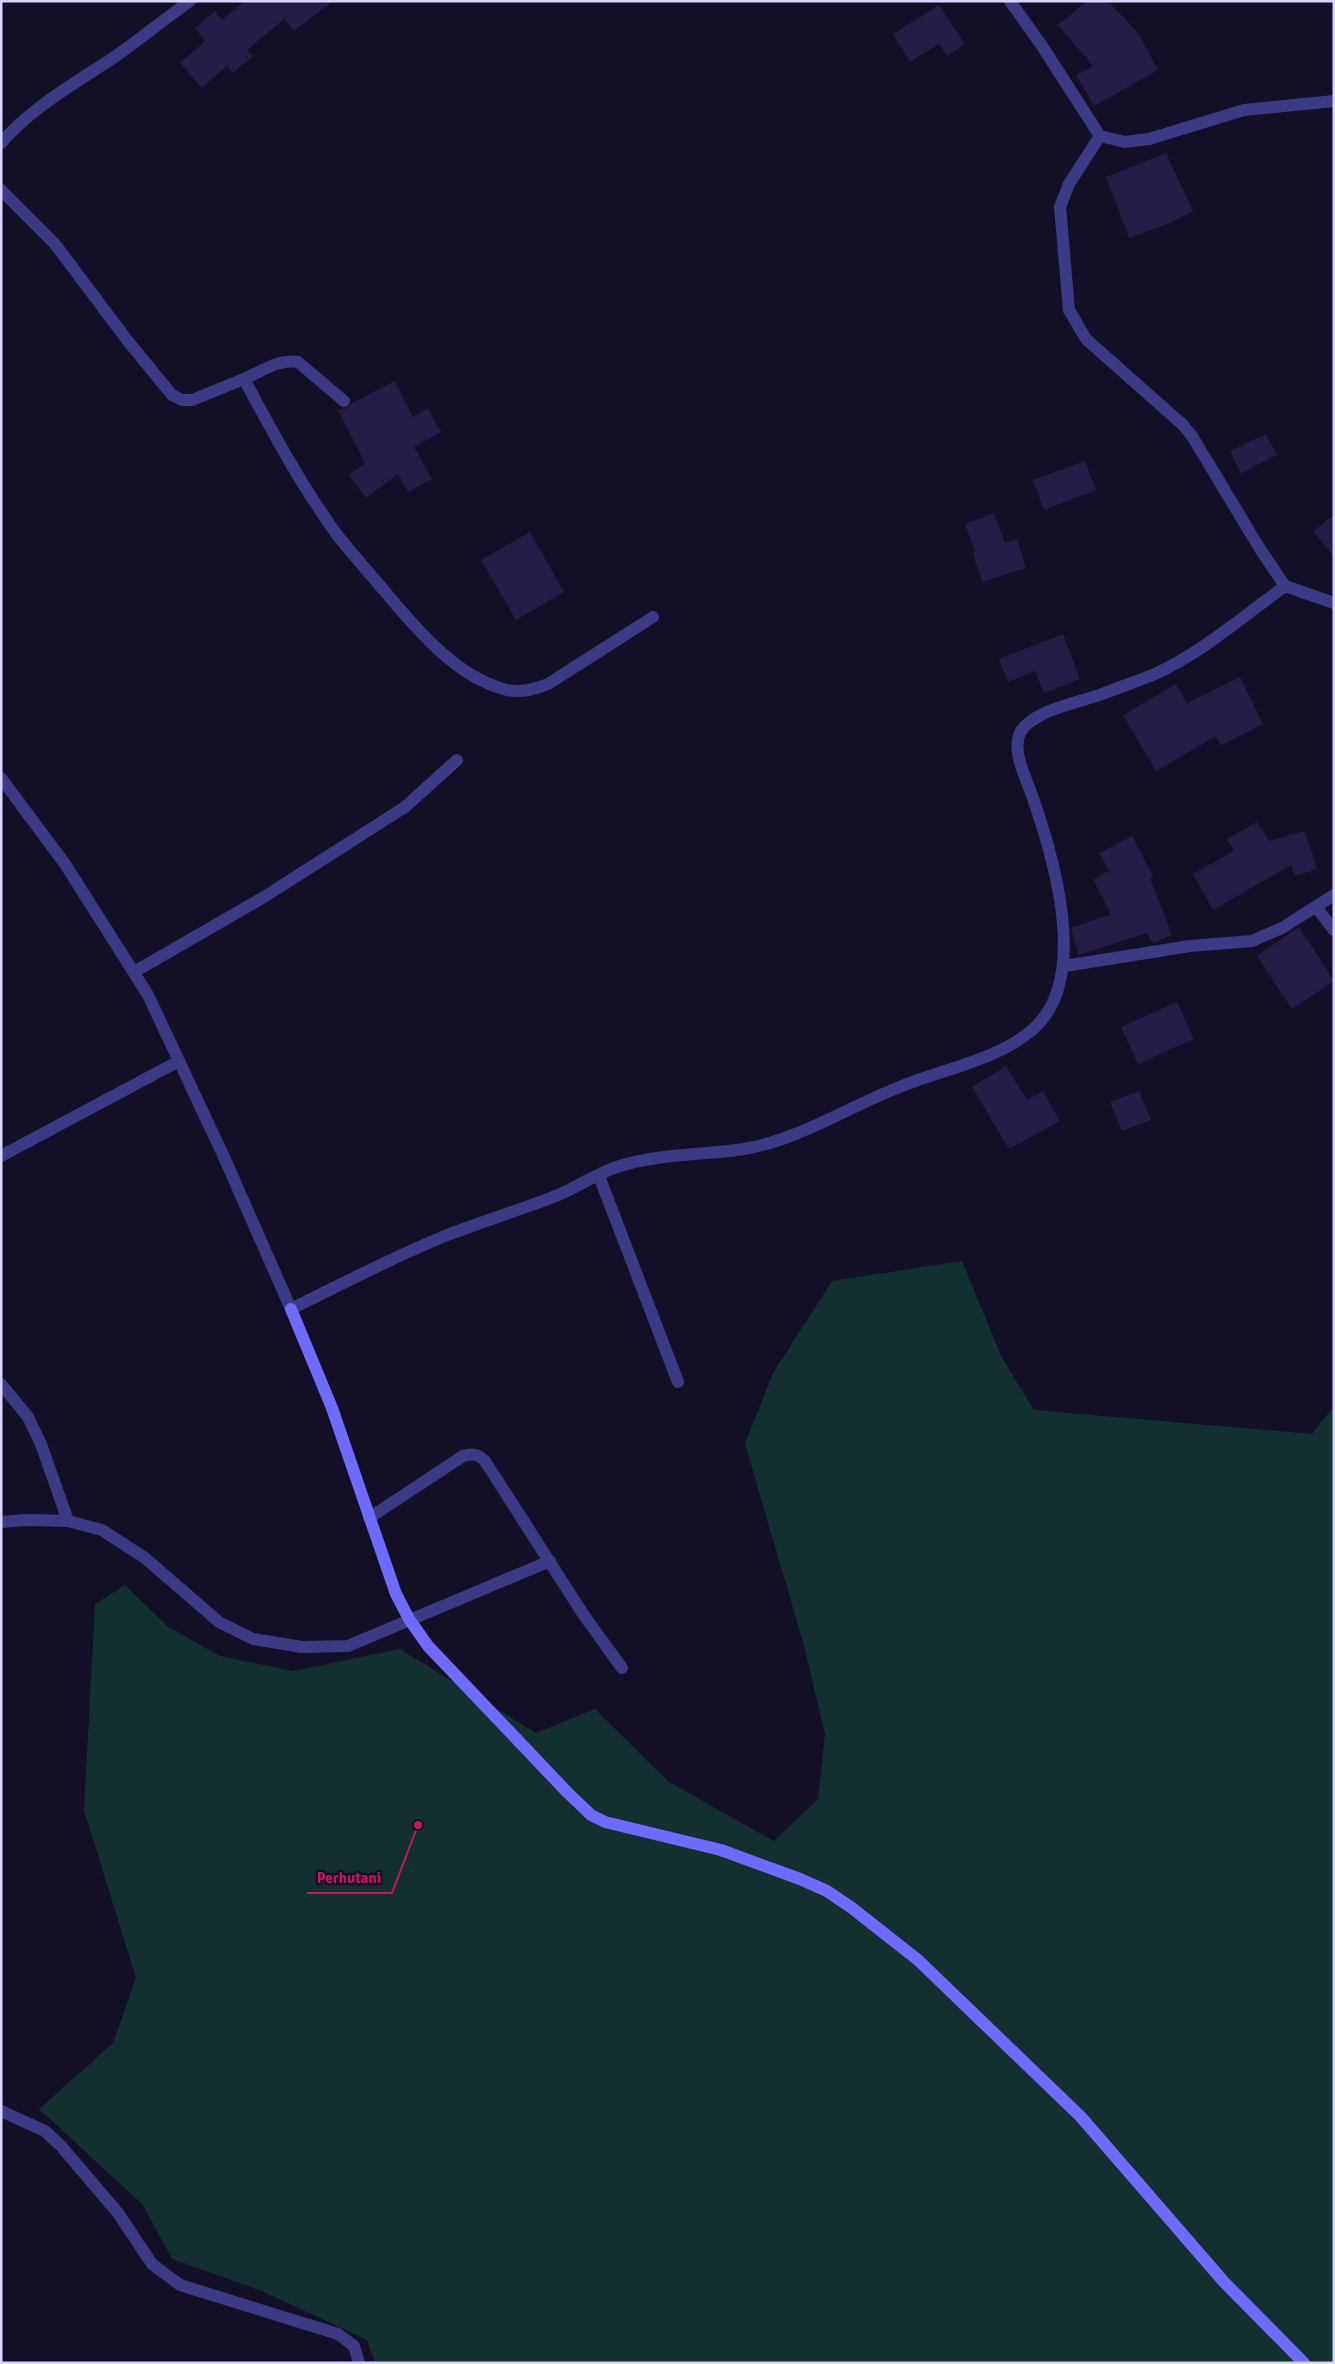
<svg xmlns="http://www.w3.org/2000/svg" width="1335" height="2364" font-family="Signika,sans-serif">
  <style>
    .green { fill: #12302f }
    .building { fill: #241b47 }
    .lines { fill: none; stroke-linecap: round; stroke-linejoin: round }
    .minor { stroke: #3d3a85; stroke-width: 12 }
    .tertiary { stroke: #3d3a85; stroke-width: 12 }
    .secondary { stroke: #6f6bff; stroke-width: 12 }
    .leader { fill: none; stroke: #c2185b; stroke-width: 2 }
    .callout-dot { fill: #c2185b; stroke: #130f26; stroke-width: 2 }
    .callout-label { font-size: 15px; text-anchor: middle; font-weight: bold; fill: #c2185b; stroke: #130f26; stroke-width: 4.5; stroke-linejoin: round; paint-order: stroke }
  </style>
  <rect width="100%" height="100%" fill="#130f26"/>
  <polygon class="green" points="962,1261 1002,1358 1034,1410 1312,1434 1334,1406 1334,2363 375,2363 367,2340 262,2291 172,2259 143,2205 39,2109 113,2043 136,1978 84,1810 95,1604 125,1585 167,1626 220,1656 293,1671 400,1649 536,1733 595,1709 669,1782 774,1841 818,1799 825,1734 803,1642 745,1444 773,1373 832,1281"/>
  <g class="building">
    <polygon points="245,1 333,1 294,31 284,19 247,50 253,56 233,73 227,66 202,88 180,63 205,41 195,28 215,11 222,20"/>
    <polygon points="1087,1 1108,1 1138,33 1158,70 1094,106 1076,75 1093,66 1058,25"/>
    <polygon points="939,5 965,44 947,56 939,44 910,62 893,34"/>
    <polygon points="1166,153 1193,211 1165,225 1129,238 1106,177"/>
    <polygon points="395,381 413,417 428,408 441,432 414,447 432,479 408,492 398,474 366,498 349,475 365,463 338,410 347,408 352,403"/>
    <polygon points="1266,434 1277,455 1241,473 1230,451"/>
    <polygon points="1085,461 1096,490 1044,510 1033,480"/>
    <polygon points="994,513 1005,543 1017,539 1026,568 982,582 973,553 975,552 965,524"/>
    <polygon points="1334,515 1334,557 1313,531"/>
    <polygon points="530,532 564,592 516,620 481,560"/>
    <polygon points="1063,634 1080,679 1044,693 1035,671 1008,682 999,659"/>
    <polygon points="1240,677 1263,724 1221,745 1216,736 1156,771 1123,715 1176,684 1187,703"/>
    <polygon points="1257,822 1269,841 1305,831 1317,869 1295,876 1291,865 1213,910 1193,874 1234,851 1227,839"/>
    <polygon points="1132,836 1153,876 1150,878 1172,935 1153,943 1147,933 1079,955 1071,928 1111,914 1093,879 1109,871 1099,853"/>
    <polygon points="1299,927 1334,981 1292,1009 1257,956"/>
    <polygon points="1177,1002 1194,1039 1138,1064 1121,1027"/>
    <polygon points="1006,1066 1027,1100 1043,1091 1060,1121 1009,1149 972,1087"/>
    <polygon points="1139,1091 1151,1120 1122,1131 1110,1102"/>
  </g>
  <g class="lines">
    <g class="minor">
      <polyline points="1010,1 1042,46 1100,136 1125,142 1149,139 1244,110 1334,101"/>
      <path d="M1 190 55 244 127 340 172 395 182 400H192L244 379C273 433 302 487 338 536 354 556 371 575 387 594 419 632 458 678 507 690 522 693 535 689 548 684L653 617"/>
      <path d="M244 379C262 371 278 359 298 362L344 401"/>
      <polyline points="1285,586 1334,603"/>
      <path d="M1 778 65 864 148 995 224 1157 291 1309C342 1284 393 1257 445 1236 481 1222 517 1211 553 1197 575 1189 595 1174 617 1167 654 1154 705 1155 744 1149 799 1140 850 1106 902 1086 944 1069 997 1060 1032 1030 1090 981 1055 862 1034 801 1028 782 1011 752 1020 733 1032 710 1079 703 1102 694 1120 687 1138 681 1155 674 1201 653 1244 616 1285 586L1260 549 1192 436 1183 425 1086 339 1069 310 1060 207 1069 184 1100 136"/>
      <polyline points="1316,907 1334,930"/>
      <polyline points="1065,966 1190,946 1252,941 1282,928 1334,895"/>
      <polyline points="134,972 264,897 405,807 457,760"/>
      <polyline points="1,1156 179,1061"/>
      <polyline points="599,1176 678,1382"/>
      <polyline points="1,1384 28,1417 41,1444 68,1521"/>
      <path d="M369 1518 463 1456C473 1453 478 1454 485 1461L583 1614 622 1668"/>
      <polyline points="1,1522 26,1520 68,1521 102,1530 145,1558 219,1622 253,1639 302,1647 348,1646 550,1561"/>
      <polyline points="1,2111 45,2131 61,2146 118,2213 152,2264 180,2285 338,2334 354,2346 359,2363"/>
    </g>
    <path class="tertiary" d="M1 143C33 106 76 83 116 56 141 38 165 19 190 1"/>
    <polyline class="secondary" points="291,1309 332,1408 396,1594 409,1619 428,1646 567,1792 591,1815 605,1822 721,1850 800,1879 827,1891 852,1908 918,1960 1081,2117 1224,2282 1304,2363"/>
  </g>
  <path class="leader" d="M418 1825L392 1893H307"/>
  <circle class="callout-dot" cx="418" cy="1825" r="5"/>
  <g class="callout-label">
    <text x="349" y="1883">Perhutani</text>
  </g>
  <rect width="1335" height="2364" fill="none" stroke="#d9d4ff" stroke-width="5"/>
</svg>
